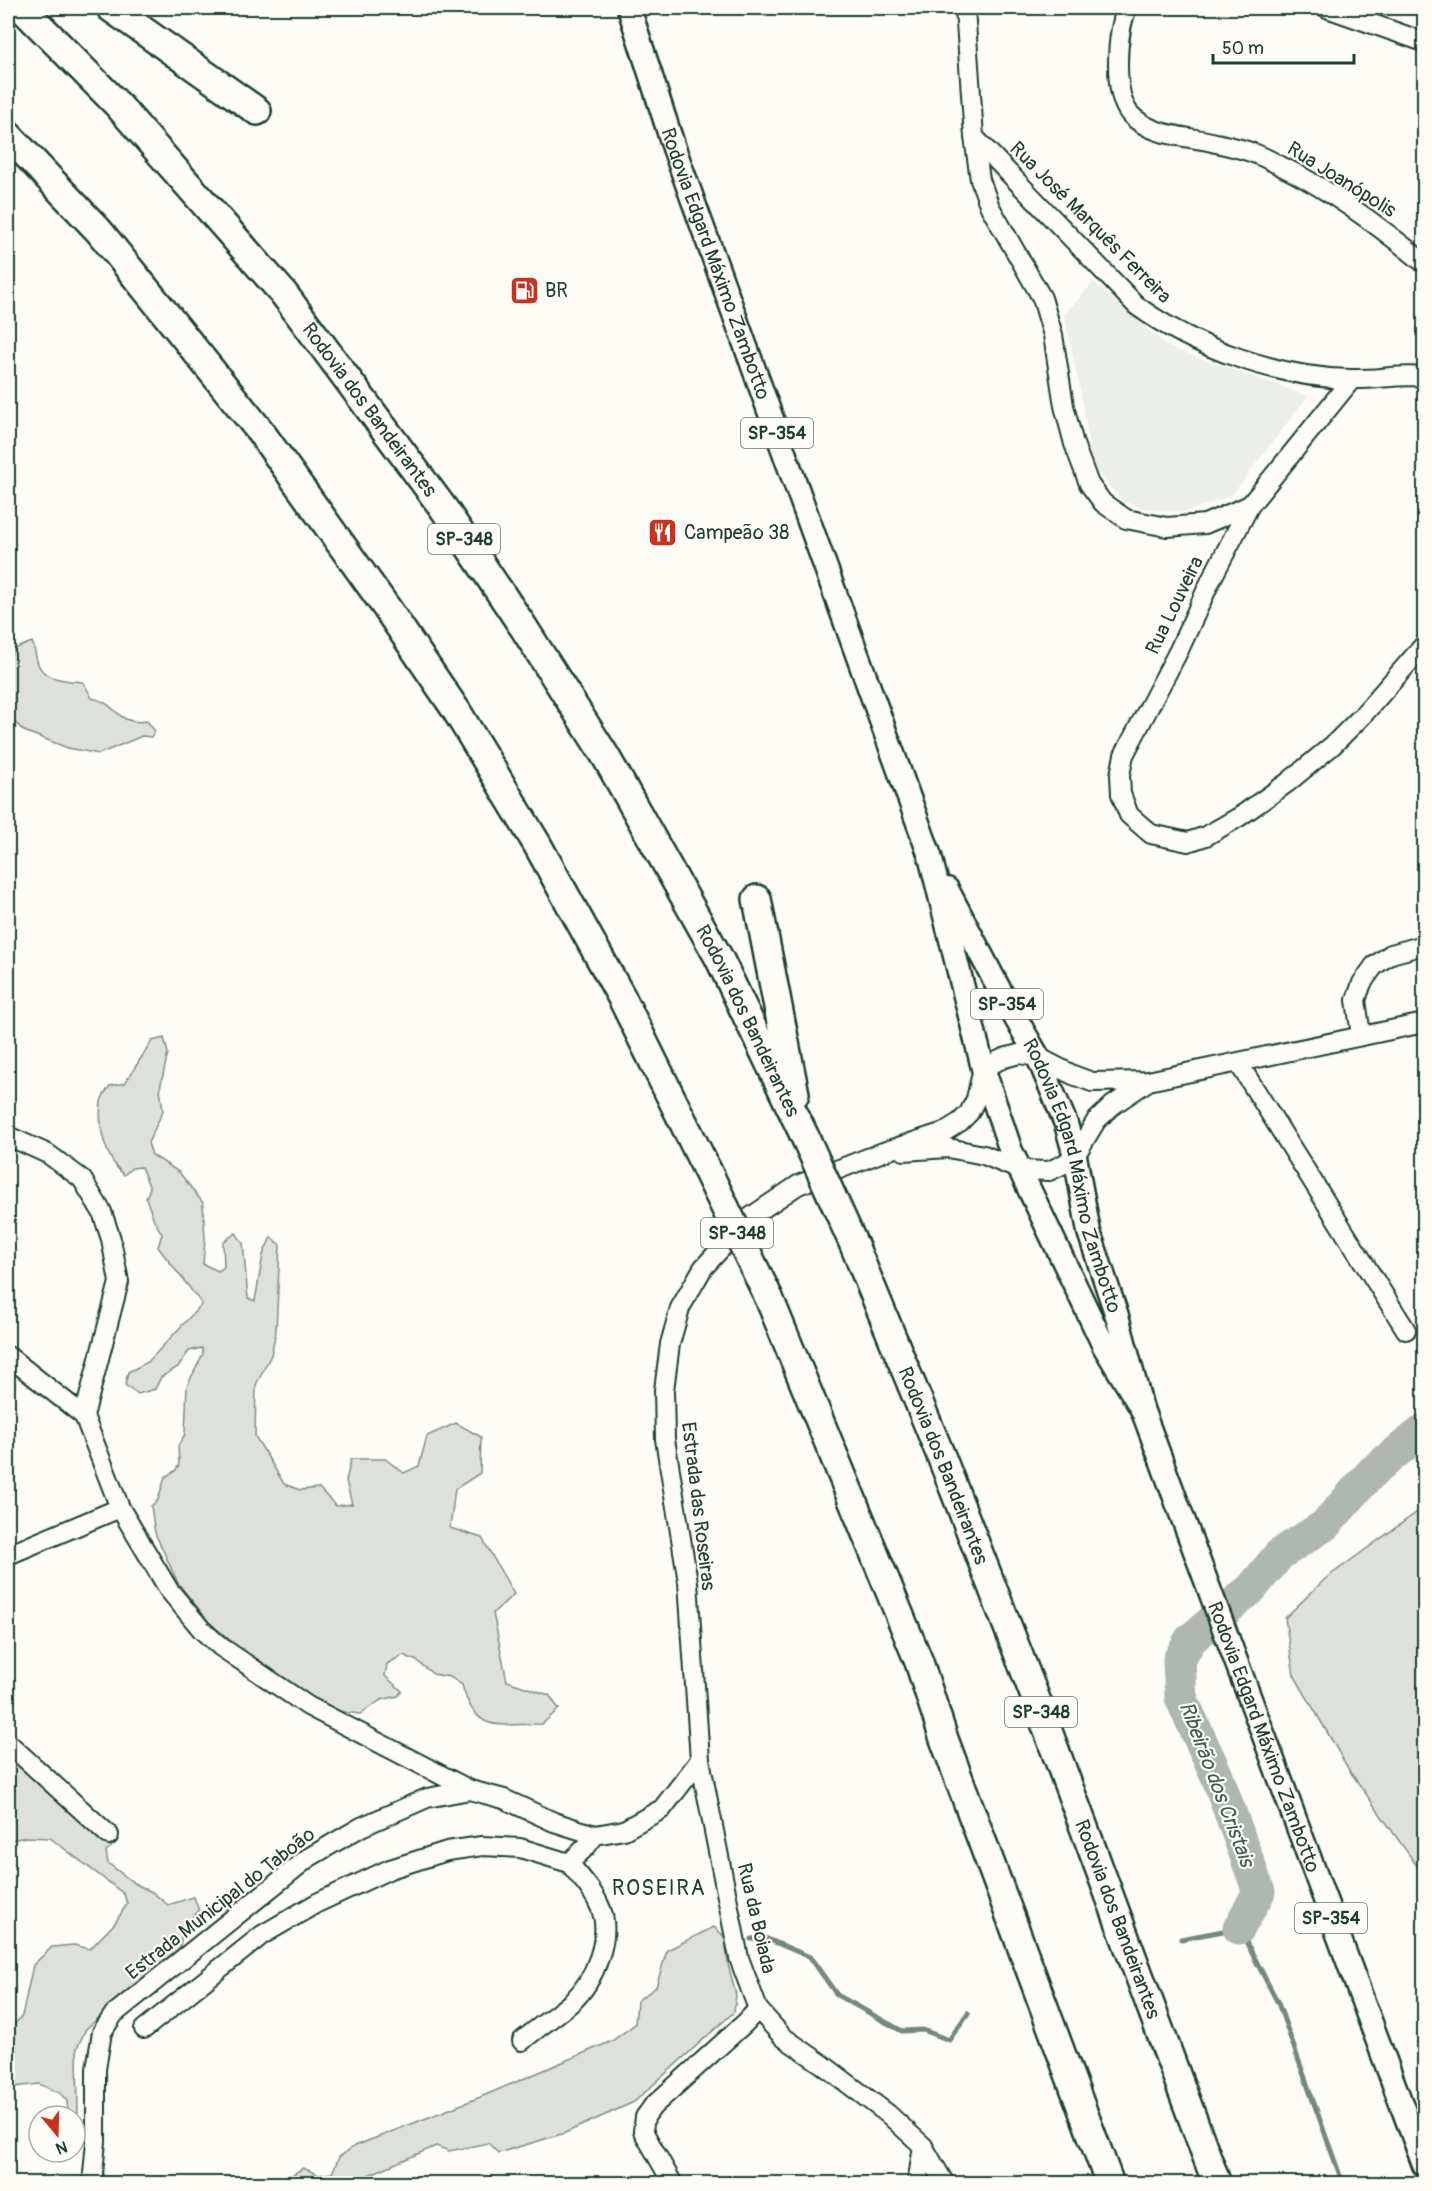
<svg xmlns="http://www.w3.org/2000/svg" width="1432" height="2191" font-family="Pangolin,sans-serif">
  <style>
    .built { fill: #eceee9 }
    .green { fill: #dde0db; stroke: #7e8e88; stroke-width: 1.5 }
    .lines { fill: none; stroke-linecap: round; stroke-linejoin: round }
    .stream { stroke: #75877f; stroke-width: 5 }
    .river { stroke: #aeb8b1; stroke-width: 33 }
    .minor-casing { stroke: #1f3d34; stroke-width: 22 }
    .major-casing { stroke: #1f3d34; stroke-width: 27 }
    .highway-casing { stroke: #1f3d34; stroke-width: 32 }
    .minor { stroke: #fdfcf7; stroke-width: 18 }
    .major { stroke: #fdfcf7; stroke-width: 22 }
    .highway { stroke: #fdfcf7; stroke-width: 27 }
    .highway-bridge-casing { stroke: #1f3d34; stroke-width: 32; stroke-linecap: butt }
    .highway-bridge { stroke: #fdfcf7; stroke-width: 27 }
    .labels { text-anchor: middle; stroke-width: 4.5; stroke-linejoin: round; paint-order: stroke }
    .shield { fill: #fdfcf7; stroke: #62766e; stroke-width: 1.5 }
    .shield-label { font-size: 18px; font-weight: bold; fill: #1f3d34 }
    .street-label { font-size: 20px; fill: #1f3d34; stroke: #fdfcf7 }
    .poi-label { font-size: 20px; fill: #1f3d34; stroke: #fdfcf7; text-anchor: start }
    .water-label { font-size: 21px; font-style: italic; fill: #435c53; stroke: #fdfcf7 }
    .quarter-label { font-size: 22px; letter-spacing: 1.5px; fill: #1f3d34; stroke: #fdfcf7 }
  </style>
  <rect width="100%" height="100%" fill="#fdfcf7"/>
  <filter id="ink" filterUnits="userSpaceOnUse"><feTurbulence type="fractalNoise" baseFrequency=".0167" numOctaves="2"/><feDisplacementMap in="SourceGraphic" scale="12" xChannelSelector="R" yChannelSelector="G"/><feConvolveMatrix kernelMatrix="1 2 1 2 8 2 1 2 1" color-interpolation-filters="sRGB"/></filter>
  <g filter="url(#ink)">
    <polygon class="built" points="1094,282 1168,347 1308,396 1231,496 1185,512 1143,508 1122,501 1097,472 1090,455 1083,404 1064,315"/>
    <g class="green">
      <path d="M32 642C36 651 35 658 39 666 45 680 69 681 83 682L92 698C119 703 115 726 147 721L155 731 151 737 142 736 99 754 68 748 24 731 8 716V662L14 649Z"/>
      <path d="M164 1038 168 1053 160 1088 163 1111 148 1143 152 1155 179 1172 203 1203 205 1238 203 1264 218 1271 224 1267 223 1242 236 1233 243 1243 248 1298 255 1301 263 1255 271 1237 280 1245 276 1331 271 1355 256 1385 255 1436 284 1484 300 1490 319 1488 336 1506 352 1504 346 1481 351 1459H385L404 1473 419 1466 427 1436 456 1423 481 1437 480 1473 455 1489 450 1528 482 1538 514 1594 493 1613 507 1681 549 1695 559 1709 542 1724C498 1724 476 1735 462 1685L450 1677 433 1674 417 1661 403 1655 387 1664 385 1676 402 1691 398 1696 381 1700 360 1714 335 1711 288 1684 246 1654 209 1622 178 1583 155 1533 151 1506 158 1500 165 1477 175 1471 179 1465 178 1446 185 1434 187 1386 203 1354 202 1348 189 1351 178 1367 161 1377 155 1389 138 1394 125 1385 128 1372 148 1362 202 1304 158 1247 162 1234 154 1220 146 1198 150 1188 141 1167 132 1168 124 1175C104 1157 98 1126 101 1102 102 1096 107 1090 110 1086L125 1083 152 1041Z"/>
      <polygon points="1424,1507 1424,1876 1349,1770 1294,1675 1285,1618 1325,1579"/>
      <polygon points="8,1746 115,1844 106,1851 108,1863 134,1883 152,1892 168,1905 194,1897 199,1911 183,1926 180,1947 171,1961 110,2008 86,2029 77,2048 78,2116 68,2114 67,2101 60,2093 39,2084 14,2087 8,2096 8,2031 22,2016 33,1965 52,1947 74,1945 90,1949 115,1923 127,1904 124,1894 50,1838 25,1837 8,1841"/>
      <polygon points="714,1927 725,1937 728,1964 736,1995 734,2012 634,2102 565,2133 498,2153 488,2143 449,2151 436,2146 350,2183 217,2183 240,2176 257,2183 287,2178 303,2168 319,2175 332,2173 339,2157 355,2146 483,2096 612,2041 635,2024 637,2001 656,1987 667,1950"/>
    </g>
    <g class="lines">
      <g class="stream">
        <polyline points="751,1939 765,1938 810,1957 837,1995 902,2031 923,2030 949,2040 968,2013"/>
        <polyline points="1181,1939 1239,1928 1278,2003 1343,2184"/>
      </g>
      <polyline class="river" points="1239,1928 1259,1892 1217,1776 1181,1698 1179,1660 1190,1640 1251,1589 1280,1554 1325,1525 1373,1471 1424,1430"/>
      <defs>
        <g id="minor">
          <polyline points="965,8 974,137 980,180 990,207 1042,298 1053,335 1064,406 1074,444 1089,484 1103,503 1126,519 1167,527 1205,524 1250,505"/>
          <path d="M1127 8C1117 32 1112 92 1130 114 1151 137 1189 136 1216 143 1229 146 1243 149 1256 154 1267 158 1278 165 1289 170 1338 195 1382 228 1424 263"/>
          <polyline points="1327,8 1424,42"/>
          <path d="M974 137 1137 306C1195 348 1279 378 1351 379 1376 380 1400 374 1424 377"/>
          <polyline points="1352,379 1250,505 1211,580 1179,650 1124,755 1120,775 1121,794 1129,815 1151,834 1188,842 1206,836 1239,817 1287,783 1333,745 1362,716 1424,645"/>
          <polyline points="1361,1035 1356,1000 1362,983 1374,966 1391,954 1424,945"/>
          <polyline points="1239,1064 1406,1330"/>
          <polyline points="8,1136 48,1154 82,1179 102,1212 111,1239 119,1282 84,1416 120,1508 169,1590 202,1630 221,1647 308,1706 470,1790"/>
          <polyline points="904,1151 948,1148 984,1155 1020,1170 1049,1171 1064,1164 1075,1156 1096,1121 1113,1105 1147,1082"/>
          <polyline points="8,1356 84,1416"/>
          <polyline points="8,1555 120,1508"/>
          <polyline points="8,1743 109,1835"/>
          <polyline points="144,2029 262,1935 317,1903 390,1869 447,1851 482,1846 520,1848 569,1863 586,1847 595,1835"/>
          <path d="M522 2041C538 2027 557 2015 573 2001 594 1981 612 1937 601 1909 594 1891 581 1878 569 1863"/>
          <polyline points="92,2184 96,2141 96,2069 102,2032 114,2014 308,1858 361,1827 427,1798 470,1790 504,1799 554,1822 595,1835 624,1830 662,1809 700,1760"/>
          <polyline points="673,2184 643,2131 645,2117 653,2106 745,2023 758,2009"/>
          <polyline points="917,2184 923,2146"/>
          <polyline points="945,2184 923,2146 888,2114 822,2064 783,2037 758,2009 739,1958 700,1760 688,1582 665,1439 664,1390 670,1344 680,1308 703,1268 749,1218 798,1185 883,1152 944,1132 960,1122 969,1113 976,1099 983,1068 1004,1058 1019,1054 1038,1057 1073,1075 1092,1082 1148,1081 1424,1023"/>
        </g>
        <g id="major">
          <path id="s1" d="M629 8 674 148 930 856 983 1068 1011 1151 1104 1346 1142 1409"/>
          <path id="s2" d="M947 889 999 989 1038 1057 1066 1124 1075 1156 1089 1232 1117 1316 1142 1409 1424 2165"/>
        </g>
        <g id="highway">
          <path id="s3" d="M22 8 117 104 284 294 444 509 524 628 606 757 719 958 806 1139"/>
          <polyline points="111,8 257,111"/>
          <polyline points="8,135 99,231 260,431 386,607 456,710 537,844 622,998 706,1168"/>
          <polyline points="757,899 795,1094"/>
          <path id="s4" d="M854 1245 941 1456 1039 1707 1217 2184"/>
          <polyline points="769,1298 919,1662 944,1739 1110,2184"/>
        </g>
      </defs>
      <use href="#minor" class="minor-casing"/>
      <use href="#major" class="major-casing"/>
      <use href="#highway" class="highway-casing"/>
      <use href="#minor" class="minor"/>
      <use href="#major" class="major"/>
      <use href="#highway" class="highway"/>
      <defs>
        <g id="highway-bridge">
          <polyline points="806,1139 854,1245"/>
          <polyline points="706,1168 769,1298"/>
        </g>
      </defs>
      <use href="#highway-bridge" class="highway-bridge-casing"/>
      <use href="#highway-bridge" class="highway-bridge"/>
    </g>
  </g>
  <defs>
    <symbol id="fuel-square" viewBox="-11 -11 22 22"><rect x="-9" y="-9" width="18" height="18" rx="4" fill="#c8321e" stroke="#fdfcf7"/><path d="M-5.5-6h7V0h2V4h1.3V-2.5L3-4.5l.8-.8L6-3V5H2.5V1h-1V6h-7ZM-4.2-4.7v3.2H.2V-4.7Z" fill="#fff"/></symbol>
    <symbol id="restaurant-square" viewBox="-11 -11 22 22"><rect x="-9" y="-9" width="18" height="18" rx="4" fill="#c8321e" stroke="#fdfcf7"/><path d="M-5-6h1v4h1v-4h1v4h1v-4h1v5L-1.5 .5V6h-2V.5L-5-1ZM5-6V6H3V1.5H1.5Q1.5-4 5-6Z" fill="#fff"/></symbol>
  </defs>
  <g fill-rule="evenodd">
    <use href="#fuel-square" x="508" y="274" width="33" height="33"/>
    <use href="#restaurant-square" x="646" y="516" width="33" height="33"/>
  </g>
  <g class="labels">
    <g class="shield">
      <rect x="741" y="418" width="72" height="30" rx="4.5"/>
      <rect x="428" y="524" width="72" height="30" rx="4.5"/>
      <rect x="971" y="989" width="72" height="30" rx="4.5"/>
      <rect x="701" y="1218" width="72" height="30" rx="4.5"/>
      <rect x="1005" y="1697" width="72" height="30" rx="4.5"/>
      <rect x="1295" y="1903" width="72" height="30" rx="4.5"/>
    </g>
    <g class="shield-label">
      <text x="777" y="439">SP-354</text>
      <text x="464" y="545">SP-348</text>
      <text x="1007" y="1010">SP-354</text>
      <text x="737" y="1239">SP-348</text>
      <text x="1041" y="1718">SP-348</text>
      <text x="1331" y="1924">SP-354</text>
    </g>
    <g class="street-label">
      <text transform="translate(1342 179) rotate(32)" y="7">Rua Joanópolis</text>
      <text transform="translate(1091 222) rotate(45)" y="7">Rua José Marquês Ferreira</text>
      <text dy="7" stroke="none"><textPath href="#s1" startOffset="270">Rodovia Edgard Máximo Zambotto</textPath></text>
      <text dy="7" stroke="none"><textPath href="#s3" startOffset="532">Rodovia dos Bandeirantes</textPath></text>
      <text transform="translate(1174 605) rotate(-64)" y="7">Rua Louveira</text>
      <text dy="7" stroke="none"><textPath href="#s3" startOffset="1252">Rodovia dos Bandeirantes</textPath></text>
      <text dy="7" stroke="none"><textPath href="#s2" startOffset="315">Rodovia Edgard Máximo Zambotto</textPath></text>
      <text dy="7" stroke="none"><textPath href="#s4" startOffset="238">Rodovia dos Bandeirantes</textPath></text>
      <text transform="translate(699 1506) rotate(83)" y="7">Estrada das Roseiras</text>
      <text dy="7" stroke="none"><textPath href="#s2" startOffset="909">Rodovia Edgard Máximo Zambotto</textPath></text>
      <text transform="translate(220 1903) rotate(-38)" y="7">Estrada Municipal do Taboão</text>
      <text transform="translate(757 1918) rotate(77)" y="7">Rua da Boiada</text>
      <text dy="7" stroke="none"><textPath href="#s4" startOffset="724">Rodovia dos Bandeirantes</textPath></text>
    </g>
    <g class="poi-label">
      <text x="545" y="297">BR</text>
      <text x="684" y="539">Campeão 38</text>
    </g>
    <g class="water-label">
      <text transform="translate(1217 1784) rotate(69)" y="7">Ribeirão dos Cristais</text>
    </g>
    <g class="quarter-label">
      <text x="659" y="1895">ROSEIRA</text>
    </g>
  </g>
  <rect width="1432" height="2191" fill="none" stroke="#fdfcf7" stroke-width="30"/>
  <rect x="15" y="15" width="1402" height="2161" fill="none" stroke="#1f3d34" stroke-width="2" filter="url(#ink)"/>
  <g transform="translate(57 2134) rotate(161)"><circle r="28" fill="#fdfcf7" stroke="#a4b0a9" stroke-width="1.5"/>
  <path d="M0-4.5L10 22L0 15L-10 22Z" fill="#c8321e"/>
  <text y="-9" font-size="16" font-weight="bold" text-anchor="middle" fill="#1f3d34">N</text>
  </g>
  <path d="M1213 54v9h141v-9" fill="none" stroke="#1f3d34" stroke-width="3"/>
  <text x="1222" y="54" font-size="18" fill="#1f3d34" stroke="#fdfcf7" stroke-width="4.5" paint-order="stroke">50 m</text>
</svg>
